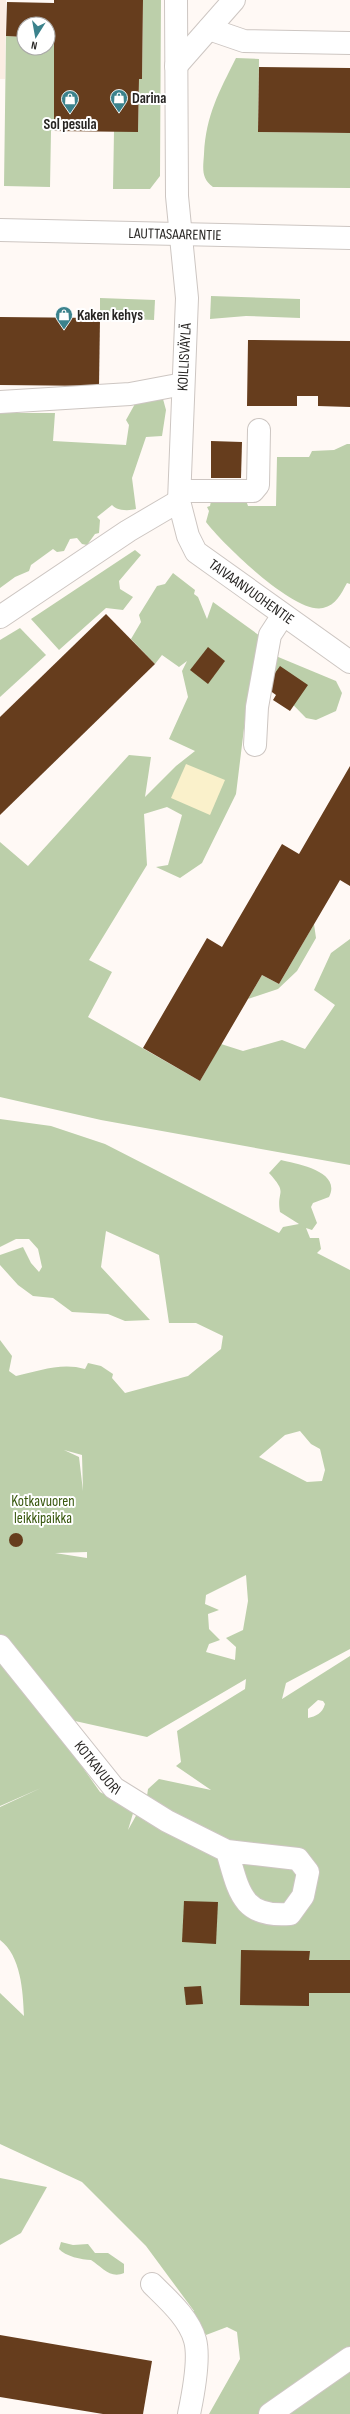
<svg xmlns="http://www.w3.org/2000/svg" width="350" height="2414" font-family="'Sofia Sans Condensed',sans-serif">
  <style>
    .built { fill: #fbede3 }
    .green { fill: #bccfaa; fill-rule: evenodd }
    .sand { fill: #faf1cb }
    .building { fill: #663d1d }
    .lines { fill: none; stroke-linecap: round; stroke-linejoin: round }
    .minor-casing { stroke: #cdc6c2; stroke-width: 24 }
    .major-casing { stroke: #cdc6c2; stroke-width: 24 }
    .minor { stroke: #fff; stroke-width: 22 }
    .major { stroke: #fff; stroke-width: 22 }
    .labels { text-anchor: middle; stroke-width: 4; stroke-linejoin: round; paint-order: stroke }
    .poi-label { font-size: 15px; font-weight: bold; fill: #272523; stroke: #fff; text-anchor: start }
    .street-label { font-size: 15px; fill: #272523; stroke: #fff }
    .park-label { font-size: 15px; fill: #39580f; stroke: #fff }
  </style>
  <rect width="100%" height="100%" fill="#fff9f5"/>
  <polygon class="built" points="0,0 6,0 5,79 0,79"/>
  <g class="green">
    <polygon points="143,0 161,0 160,176 150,189 113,189 114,131 138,131 139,79 142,79"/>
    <polygon points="6,36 24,37 24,48 48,48 48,37 54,38 54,131 51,131 50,187 4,186"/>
    <path d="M236 58 259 59 258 132 350 133V188L213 187C201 178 203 169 204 154 206 115 219 92 236 58Z"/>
    <polygon points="211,296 300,299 300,318 246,316 210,319"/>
    <polygon points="100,298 155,300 154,320 100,318"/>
    <path d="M163 399 166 410 162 436 146 437 132 478 136 509C129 511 117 511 112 505L97 517 100 520 99 533 95 534 87 545 82 544 77 538 70 539 64 551 57 552 53 549 31 565 29 571 15 577 0 588V413H55L53 441 126 445 129 425 126 420 136 402Z"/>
    <path d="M347 444H350V584L347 583C341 594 336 605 323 608 295 615 222 543 206 522L209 511 207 507 210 506 211 501 246 500 248 506H276L277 457H309L312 451 334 450Z"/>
    <polygon points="135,550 141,555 119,581 120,589 133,597 123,610 106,608 59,650 31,619"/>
    <polygon points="173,573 195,590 194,594 198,597 207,619 213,602 260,636 246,712 236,794 202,863 180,878 156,867 168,865 182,815 167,807 144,814 147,865 89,960 112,972 88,1017 200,1081 221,1044 243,1051 282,1040 305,1049 335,1005 314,990 331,953 350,939 350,1165 101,1120 0,1097 0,842 28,866 129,755 151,757 145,797 176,766 195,751 169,739 188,697 182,671 187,661 179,667 162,655 155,664 131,639 141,622 139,615 157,586 165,584"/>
    <polygon points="20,628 46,655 0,697 0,640"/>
    <polygon points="271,654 336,681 342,693 336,711 316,720 306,718 266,677"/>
    <polygon points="314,924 316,938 297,971 278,989 248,999 262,975 279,984"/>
    <path d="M0 1119 51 1126 105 1144 279 1233 283 1227 299 1224 280 1212C276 1189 289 1195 269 1173L281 1160C297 1164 342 1171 329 1197L313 1203 311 1207 317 1223 312 1230 306 1228 310 1238H319L321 1249 317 1253 350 1270V1649L286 1683 282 1699 350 1656V2414H209L240 2359 237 2332 227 2327 206 2335 191 2313 194 2311 146 2246 82 2182 0 2144V1993L24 2016C23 1991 21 1956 0 1940V1807L41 1788 0 1806V1661L55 1728 100 1792 134 1810 128 1830 147 1796 148 1789 159 1779 211 1790 176 1766 181 1762 177 1731 245 1689 246 1679 147 1737 75 1721 33 1680 0 1635V1340L12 1356 9 1371 16 1376C38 1371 62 1362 85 1369L88 1363 101 1366 113 1374 112 1378 125 1393 188 1376 221 1349 223 1336 196 1323H169L159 1255 106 1231 101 1267 150 1320 125 1321 108 1314 72 1312 53 1298 33 1296 18 1285 0 1265V1255L23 1247 31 1263 39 1272 42 1267 38 1249 29 1239H16L0 1247ZM300 1431 311 1444 320 1449 325 1470 322 1481 307 1482 259 1457 285 1435ZM64 1450 82 1455 83 1491 79 1457ZM87 1552V1558L55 1553H56ZM246 1575 248 1601 243 1630 226 1638 236 1647 235 1660 206 1652 209 1644 220 1640 209 1629 208 1614 219 1610 205 1604 206 1595ZM318 1700 323 1701 325 1704C322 1714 316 1716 308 1718V1709Z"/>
    <polygon points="0,2178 47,2187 21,2233 0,2245"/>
    <path d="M61 2242 73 2245 88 2244 95 2253H108L124 2264V2273C110 2279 102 2267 91 2260 82 2260 65 2256 59 2249Z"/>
  </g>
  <polygon class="sand" points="186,764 225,780 210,815 171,798"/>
  <g class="building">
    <polygon points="54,0 143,0 142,79 139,79 138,132 54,131 54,38 48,37 48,24 24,24 24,37 6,36 7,2 54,3"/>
    <polygon points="259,67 350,68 350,133 258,132"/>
    <polygon points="0,317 100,318 99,386 0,385"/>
    <polygon points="248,340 350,341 350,407 318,406 318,396 297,396 297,406 247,406"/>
    <polygon points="211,441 242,442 241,478 211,478"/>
    <polygon points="106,614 155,664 0,815 0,717"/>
    <polygon points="208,647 225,661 208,684 190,670"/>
    <polygon points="280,666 308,685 290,711 273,700 276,695 265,687"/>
    <polygon points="350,766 350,886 340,880 279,984 262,975 200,1081 143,1048 207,938 222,947 282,844 299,854"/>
    <circle cx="16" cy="1540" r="7"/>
    <polygon points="184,1901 218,1902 216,1944 182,1942"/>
    <polygon points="241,1950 310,1951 309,1960 350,1960 350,1993 309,1993 309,2006 240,2005"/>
    <polygon points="201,1986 203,2004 186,2005 184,1987"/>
    <polygon points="0,2335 152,2361 143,2414 103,2414 0,2397"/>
  </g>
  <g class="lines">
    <defs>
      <g id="minor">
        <path id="s1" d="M176 0 177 196 187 298 179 501 188 536 196 552 350 662"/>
        <polyline points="209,29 244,41 350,43"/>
        <polyline points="176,66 234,0"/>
        <polyline points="0,402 130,394 183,384"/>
        <polyline points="180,491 253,491 258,485 259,430"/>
        <polyline points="0,617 128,531 179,501"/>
        <polyline points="255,745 257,707 270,635 283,615"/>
        <path id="s2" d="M0 1646 114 1788 167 1821 227 1851 298 1859 308 1872 303 1896 290 1914C241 1918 239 1891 227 1851"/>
        <path d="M152 2284C168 2300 189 2318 195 2340 200 2358 193 2395 189 2414"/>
        <polyline points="270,2414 350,2358"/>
      </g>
      <g id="major">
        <path id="s3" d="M0 230 350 238"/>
      </g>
    </defs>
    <use href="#minor" class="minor-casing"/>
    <use href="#major" class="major-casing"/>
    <use href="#minor" class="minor"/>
    <use href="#major" class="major"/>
  </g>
  <defs>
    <symbol id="shop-pin" viewBox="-11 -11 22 30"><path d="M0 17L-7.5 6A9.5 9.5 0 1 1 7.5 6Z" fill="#3b828c" stroke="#fff"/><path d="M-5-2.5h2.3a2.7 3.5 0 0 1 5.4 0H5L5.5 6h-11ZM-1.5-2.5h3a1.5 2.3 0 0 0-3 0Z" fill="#fff"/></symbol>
  </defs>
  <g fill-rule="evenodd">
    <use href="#shop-pin" x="109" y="88" width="20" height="27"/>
    <use href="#shop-pin" x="60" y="89" width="20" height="27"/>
    <use href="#shop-pin" x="54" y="305" width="20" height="27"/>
  </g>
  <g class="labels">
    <g class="poi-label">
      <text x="132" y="103">Darina</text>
      <text x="70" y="129" text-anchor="middle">Sol pesula</text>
      <text x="77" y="320">Kaken kehys</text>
    </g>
    <g class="street-label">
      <text dy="5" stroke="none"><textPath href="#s3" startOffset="175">LAUTTASAARENTIE</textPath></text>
      <text transform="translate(184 357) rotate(-87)" y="5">KOILLISVÄYLÄ</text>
      <text dy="5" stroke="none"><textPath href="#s1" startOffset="624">TAIVAANVUOHENTIE</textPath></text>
      <text dy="5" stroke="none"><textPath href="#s2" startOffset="156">KOTKAVUORI</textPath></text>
    </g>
    <g class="park-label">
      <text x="43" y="1506">Kotkavuoren<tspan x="43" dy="17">leikkipaikka</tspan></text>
    </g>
  </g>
  <g transform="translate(36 36) rotate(191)"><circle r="19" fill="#ffffff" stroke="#a9a8a7"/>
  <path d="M0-3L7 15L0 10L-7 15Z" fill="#3b828c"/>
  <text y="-6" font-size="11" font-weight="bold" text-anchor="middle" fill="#272523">N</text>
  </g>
</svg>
